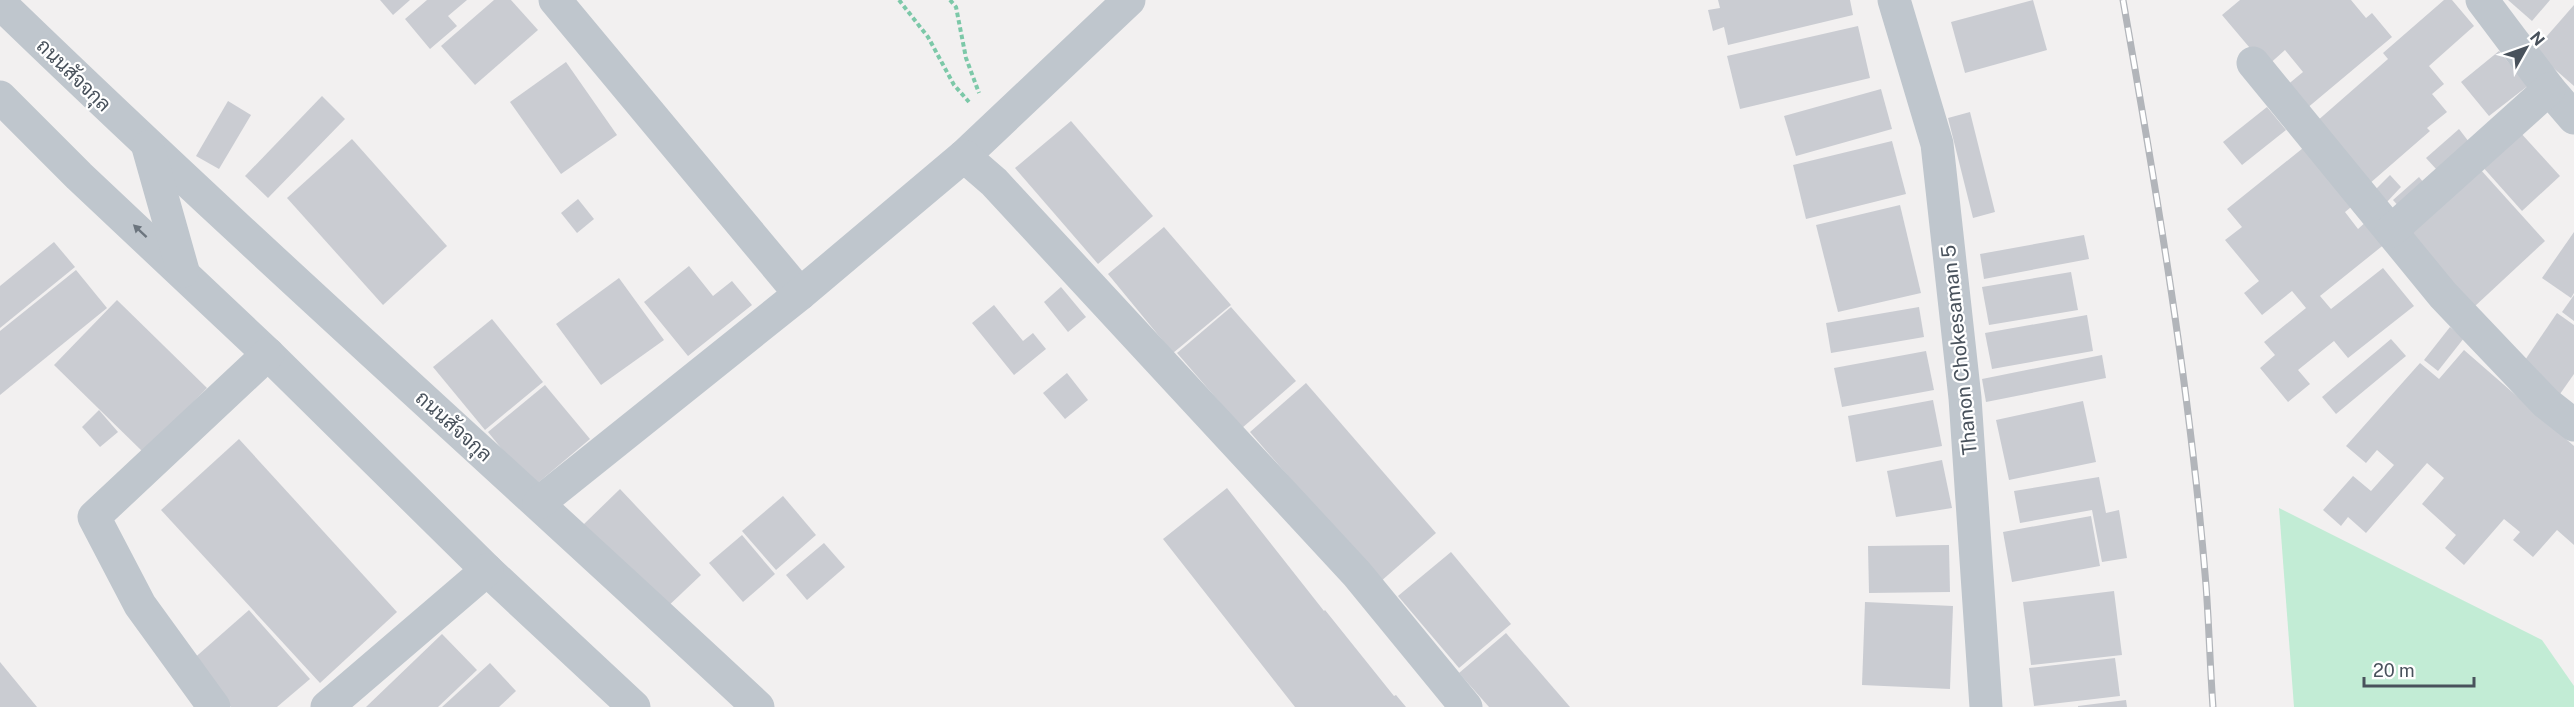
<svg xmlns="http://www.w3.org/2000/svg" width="2574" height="707" font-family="'Public Sans',Sarabun,sans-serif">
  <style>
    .green { fill: #c2ecd5 }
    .building { fill: #caccd2 }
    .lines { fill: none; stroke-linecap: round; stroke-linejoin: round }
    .path { stroke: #7cc8a8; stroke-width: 4; stroke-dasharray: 4.5 3; stroke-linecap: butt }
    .minor { stroke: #bfc6cd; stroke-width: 33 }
    .rail-casing { stroke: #b2b5ba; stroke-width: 7 }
    .rail { stroke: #fff; stroke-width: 4.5; stroke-dasharray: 14; stroke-linecap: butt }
    .oneway { fill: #6c757e }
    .labels { text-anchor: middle; stroke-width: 4.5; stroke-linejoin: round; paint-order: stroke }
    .street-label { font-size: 20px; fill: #49525c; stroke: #fff }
  </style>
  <rect width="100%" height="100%" fill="#f2f0f0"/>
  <polygon class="green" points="2279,508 2542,640 2574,686 2574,707 2294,707"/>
  <g class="building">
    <polygon points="380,0 410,0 393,15"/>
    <polygon points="427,0 467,0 448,16 457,26 430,49 405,19"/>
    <polygon points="494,0 511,0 538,30 475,85 441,46"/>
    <polygon points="1718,0 1850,0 1853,15 1728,45 1724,27 1713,31 1708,10 1720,8"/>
    <polygon points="2033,0 2047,50 1965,73 1951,22"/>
    <polygon points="2240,0 2351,0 2366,18 2372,13 2392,37 2306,109 2286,86 2303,72 2285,50 2266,67 2222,15"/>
    <polygon points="2444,0 2452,0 2474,26 2429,66 2444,84 2432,94 2447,112 2427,128 2430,131 2369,184 2316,122 2388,59 2383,53"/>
    <polygon points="2508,0 2550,0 2532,21"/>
    <polygon points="2574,5 2574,86 2534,51"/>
    <polygon points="1858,26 1870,78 1740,109 1727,56"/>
    <polygon points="2499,51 2513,68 2534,81 2489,116 2461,82"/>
    <polygon points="566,62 617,135 561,174 510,102"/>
    <polygon points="1881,89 1892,129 1796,156 1784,116"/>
    <polygon points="322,96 345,119 268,198 245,176"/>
    <polygon points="228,101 251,115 219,169 196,156"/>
    <polygon points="2267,107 2286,130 2242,165 2223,142"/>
    <polygon points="1970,112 1995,212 1973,218 1948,118"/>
    <polygon points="1071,121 1153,216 1098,264 1015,168"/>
    <polygon points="2459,129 2469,142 2437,170 2426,158"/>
    <polygon points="2519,131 2560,176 2522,211 2481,165"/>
    <polygon points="352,139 447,246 383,305 287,198"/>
    <polygon points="1892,141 1906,194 1806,219 1793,165"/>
    <polygon points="2308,144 2356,203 2345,212 2358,229 2368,220 2386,243 2320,296 2331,309 2383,268 2414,306 2348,358 2334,341 2298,370 2310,384 2288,402 2260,368 2275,355 2264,342 2306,308 2292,291 2262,315 2244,293 2259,281 2225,240 2242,227 2227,209"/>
    <polygon points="2480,169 2545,241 2474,307 2409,236"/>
    <polygon points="2390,175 2401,187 2386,203 2374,191"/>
    <polygon points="2419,177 2428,188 2402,210 2393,200"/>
    <polygon points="578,199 594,219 577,233 561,213"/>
    <polygon points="1900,205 1921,293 1838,312 1816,225"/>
    <polygon points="1164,227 1231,305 1173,353 1108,274"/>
    <polygon points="2574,232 2574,293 2571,298 2542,278"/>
    <polygon points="2084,235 2089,259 1984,279 1980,254"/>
    <polygon points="54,242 75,267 0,328 0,286"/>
    <polygon points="689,266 713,296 732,281 752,305 688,356 644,302"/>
    <polygon points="76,270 107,308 0,395 0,331"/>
    <polygon points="2071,272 2078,310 1989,325 1982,287"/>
    <polygon points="619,278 664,340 601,385 556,324"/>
    <polygon points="1061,287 1086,317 1068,332 1044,302"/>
    <polygon points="2574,295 2574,321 2562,312"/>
    <polygon points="117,300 207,388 144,453 54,365"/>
    <polygon points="994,305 1023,341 1033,333 1046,349 1014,375 972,323"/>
    <polygon points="1231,307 1296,381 1242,428 1177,353"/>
    <polygon points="1919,307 1924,337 1831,353 1826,323"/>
    <polygon points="2557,313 2574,325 2574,374 2560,394 2521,366"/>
    <polygon points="2087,315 2093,351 1992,369 1985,333"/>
    <polygon points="492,319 543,382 485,430 433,367"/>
    <polygon points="2450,327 2464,338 2438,371 2424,360"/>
    <polygon points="2391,339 2406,356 2336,414 2322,397"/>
    <polygon points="2464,350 2574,446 2574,545 2557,530 2533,557 2513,540 2520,532 2504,519 2464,565 2445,548 2456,535 2422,504 2444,478 2427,463 2366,533 2348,517 2341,526 2323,510 2353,476 2371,491 2394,465 2377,450 2366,463 2346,446 2420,363 2439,379"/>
    <polygon points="1926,351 1934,390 1842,407 1834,368"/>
    <polygon points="2102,355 2106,378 1986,402 1982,379"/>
    <polygon points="1067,373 1088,400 1065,419 1043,393"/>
    <polygon points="1306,383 1436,533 1380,582 1250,432"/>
    <polygon points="545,385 590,439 533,487 488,432"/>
    <polygon points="1933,400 1942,446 1856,462 1848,416"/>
    <polygon points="2083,401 2096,462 2009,480 1996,420"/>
    <polygon points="99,410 118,432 100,447 82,427"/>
    <polygon points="239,439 397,612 320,683 161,510"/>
    <polygon points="1942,460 1952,508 1896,517 1887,471"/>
    <polygon points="2099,477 2106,513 2119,510 2127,558 2102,562 2092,510 2020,523 2014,491"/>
    <polygon points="1227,488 1324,611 1325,610 1394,696 1396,695 1406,707 1295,707 1163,539"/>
    <polygon points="620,489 701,575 664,610 583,525"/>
    <polygon points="783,496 816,535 776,570 742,531"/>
    <polygon points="2091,516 2100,566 2012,582 2003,532"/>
    <polygon points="742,535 775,574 743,602 709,563"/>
    <polygon points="824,543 845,567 807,600 786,575"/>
    <polygon points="1949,545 1950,592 1869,593 1868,546"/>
    <polygon points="1451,552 1511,624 1459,668 1398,596"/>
    <polygon points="2114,591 2122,655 2031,665 2023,602"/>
    <polygon points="1865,602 1953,606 1950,689 1862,685"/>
    <polygon points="249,610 310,679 277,707 231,707 191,661"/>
    <polygon points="1506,633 1570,707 1489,707 1459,673"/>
    <polygon points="442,634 477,670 438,707 366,707"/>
    <polygon points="2115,658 2120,696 2034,706 2029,668"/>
    <polygon points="0,662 37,707 0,707"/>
    <polygon points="490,663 516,691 499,707 442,707"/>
    <polygon points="2126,700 2127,707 2078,707 2078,706"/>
  </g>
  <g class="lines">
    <g class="path">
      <polyline points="899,0 928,37 954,85 969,102"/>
      <polyline points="950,0 956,7 966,58 979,93"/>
    </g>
    <g class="minor">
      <polyline points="555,0 800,294"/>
      <polyline points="1894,0 1937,144 1965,398 1986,707"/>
      <polyline points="2482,0 2549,89 2574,118"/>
      <path d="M0 3C248 243 506 472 758 707"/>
      <polyline points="2253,63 2443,295 2546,403 2574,425"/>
      <polyline points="0,97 79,176 268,354 487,570 634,707"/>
      <polyline points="148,147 183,271"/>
      <polyline points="964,156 1129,0"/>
      <polyline points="2391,231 2549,89"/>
      <polyline points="539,503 800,294 964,156 994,182 1357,574 1466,707"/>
      <polyline points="214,707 140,605 94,517 268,354"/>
      <polyline points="327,707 487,570"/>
    </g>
    <defs>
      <path id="rail" d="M2123 0C2157 194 2190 388 2206 585 2209 625 2210 666 2213 707"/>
    </defs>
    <use href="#rail" class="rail-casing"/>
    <use href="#rail" class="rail"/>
  </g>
  <defs><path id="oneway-solid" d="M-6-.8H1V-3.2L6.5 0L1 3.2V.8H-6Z" transform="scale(1.5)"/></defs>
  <use class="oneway" href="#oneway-solid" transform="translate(140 231) rotate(-137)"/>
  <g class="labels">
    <g class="street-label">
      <text transform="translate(74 75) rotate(44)" y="7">ถนนสัจจกุล</text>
      <text transform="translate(1959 350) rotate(-96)" y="7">Thanon Chokesaman 5</text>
      <text transform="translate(454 426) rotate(42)" y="7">ถนนสัจจกุล</text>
    </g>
  </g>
  <g transform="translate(2526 48) rotate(50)" stroke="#ffffff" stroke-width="4.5" paint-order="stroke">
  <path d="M0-4.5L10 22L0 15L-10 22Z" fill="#49525c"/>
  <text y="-9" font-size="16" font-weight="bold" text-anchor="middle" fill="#49525c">N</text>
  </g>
  <path d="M2364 677v9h110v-9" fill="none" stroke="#49525c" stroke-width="3"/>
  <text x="2373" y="677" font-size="18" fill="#49525c" stroke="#ffffff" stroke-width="4.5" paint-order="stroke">20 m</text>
</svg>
